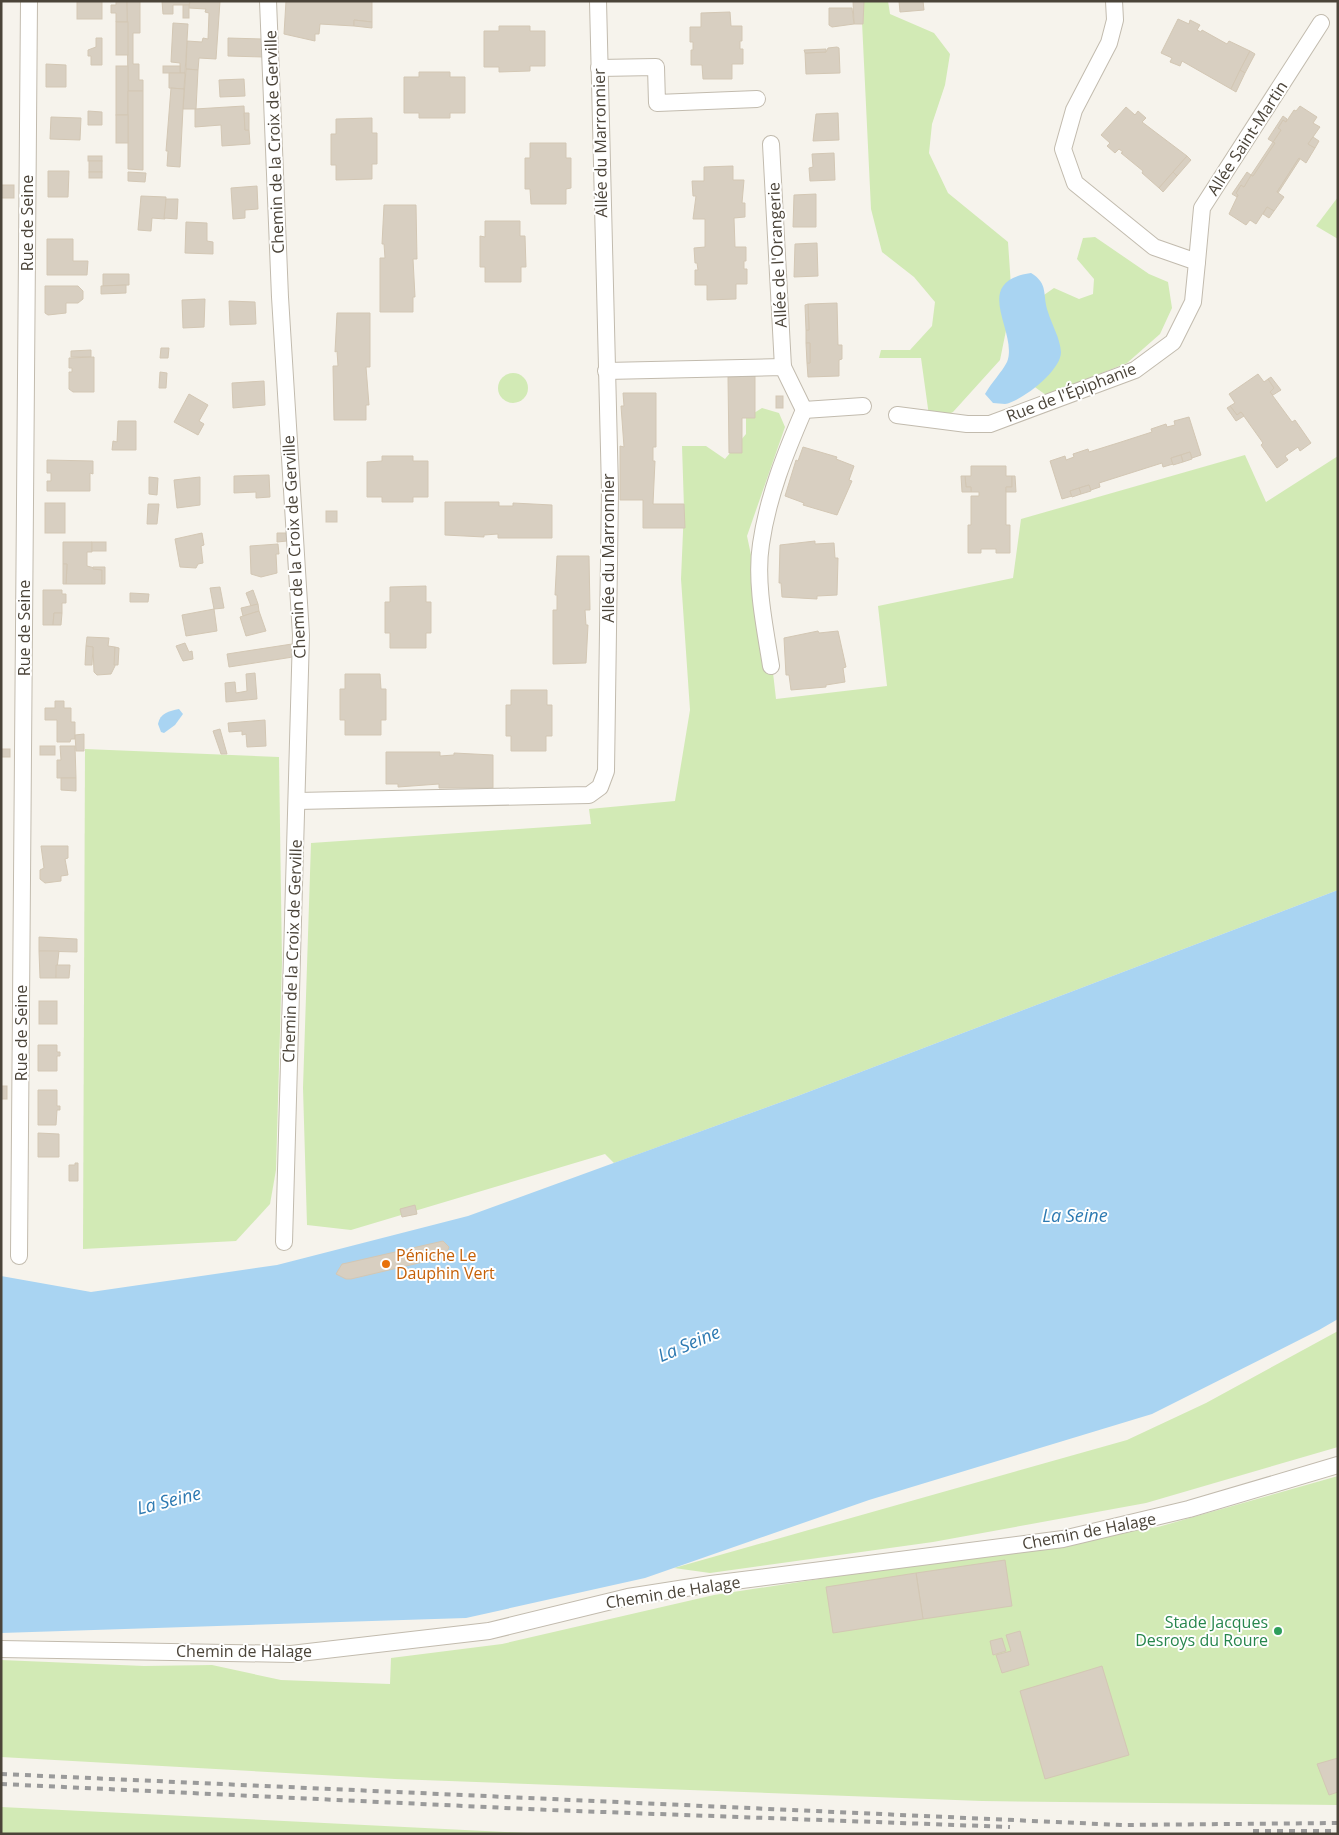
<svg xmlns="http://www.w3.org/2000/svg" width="1339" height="1835" font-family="'Open Sans',sans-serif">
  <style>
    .green { fill: #d2eab5 }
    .water { fill: #a9d4f2 }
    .building { fill: #d8cfc1; stroke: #d3c7b4 }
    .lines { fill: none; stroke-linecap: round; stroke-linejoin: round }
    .street-casing { stroke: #c2bbae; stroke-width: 18 }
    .street { stroke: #fff; stroke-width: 16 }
    .rail { stroke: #9a9a9a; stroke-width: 4; stroke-dasharray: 6 6; stroke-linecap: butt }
    .food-dot { fill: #e8710a; stroke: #fff; stroke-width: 2 }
    .leisure-dot { fill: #2e9e5b; stroke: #fff; stroke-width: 2 }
    .labels { text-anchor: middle; stroke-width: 4; stroke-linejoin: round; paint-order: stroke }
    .street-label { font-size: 16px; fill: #4b4439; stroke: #fff }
    .food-label { font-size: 16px; fill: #c56008; stroke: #fff; text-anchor: start }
    .leisure-label { font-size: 16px; fill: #27864d; stroke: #fff; text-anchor: end }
    .water-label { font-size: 18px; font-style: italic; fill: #2e7ab2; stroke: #fff }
  </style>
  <rect width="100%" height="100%" fill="#f6f3ec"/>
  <g class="green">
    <polygon points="861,1 888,1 890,14 934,33 950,54 945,85 932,124 929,153 948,193 1008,242 1012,301 1000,360 953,412 930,423 921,358 879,358 881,350 910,350 932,326 935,302 914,277 882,252 871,209"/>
    <polygon points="1338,197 1338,239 1316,226"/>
    <polygon points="1095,237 1149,274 1168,282 1172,308 1160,334 1127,363 1046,395 1032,385 1031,304 1054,288 1079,299 1093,294 1094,279 1077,259 1083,238"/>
    <circle cx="513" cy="388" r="15"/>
    <polygon points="762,408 779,413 785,427 747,536 754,569 765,602 776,699 887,686 878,606 1013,578 1021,519 1245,455 1266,502 1338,456 1338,890 795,1097 614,1163 605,1154 351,1230 307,1225 303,1088 311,843 591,824 589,809 675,801 690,710 681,579 684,508 682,446 706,446 725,459 746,434 746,418"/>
    <polygon points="85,749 279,757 282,962 276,1170 270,1204 236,1241 83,1249"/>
    <polygon points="1338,1331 1338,1447 1146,1503 933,1542 710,1573 674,1568 1127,1440 1206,1403"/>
    <polygon points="1338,1476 1338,1805 982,1801 395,1779 1,1757 1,1660 144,1666 212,1665 281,1680 390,1684 391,1658 502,1644 714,1595 1158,1527"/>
    <polygon points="1,1807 547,1834 1,1834"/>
  </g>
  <g class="water">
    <path d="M1031 273C1049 284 1042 294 1048 312 1052 325 1060 338 1061 352 1061 371 1022 401 1005 404 1001 404 997 403 993 403L985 394C991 383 1002 372 1007 362 1019 332 969 282 1031 273Z"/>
    <path d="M179 709 183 714 175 725 164 733 161 732 158 724C160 713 169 711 179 709Z"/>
    <polygon points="1338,890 1338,1319 1319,1330 1152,1414 869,1500 645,1578 466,1618 1,1633 1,1276 91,1292 277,1265 468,1216 795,1097"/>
  </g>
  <g class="building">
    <rect x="77" y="1" width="25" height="18"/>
    <polygon points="116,1 127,1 128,22 116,22 116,13 111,13 111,5 116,5"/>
    <polygon points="127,1 140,1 140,33 133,33 133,64 139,64 139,80 143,80 143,91 128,91"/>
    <polygon points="162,1 190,1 189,5 173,5 173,14 163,14"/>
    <polygon points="190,1 220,1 216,59 199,58 198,70 186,69 187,41 202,42 203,38 208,39 209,13 205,12 206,9 189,8"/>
    <polygon points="286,1 372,1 372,22 354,20 354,26 320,24 319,34 315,34 315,41 284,34"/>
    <polygon points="853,1 864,1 863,24 854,24"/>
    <polygon points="899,1 923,1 924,10 900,12"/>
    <rect x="183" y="5" width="6" height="13"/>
    <polygon points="829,8 852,8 854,24 832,27 829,25"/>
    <polygon points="730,12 731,26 742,26 742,41 740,41 740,49 743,49 743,64 732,64 732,79 703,79 702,65 691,65 691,50 693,50 693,42 690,42 690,27 701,27 701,13"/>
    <polygon points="1178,19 1189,24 1190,20 1200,25 1197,30 1201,32 1202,30 1227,44 1229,41 1250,51 1231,89 1182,61 1180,66 1170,62 1172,58 1161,53"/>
    <polygon points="354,20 372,22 372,28 354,26"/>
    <rect x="116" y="22" width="12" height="33"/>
    <polygon points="173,23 188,24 185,73 180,73 180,63 171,62"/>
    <polygon points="499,26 530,26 530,31 545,31 545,66 530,66 530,71 499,72 499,67 484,67 484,31 499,31"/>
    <polygon points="96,38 102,38 102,65 91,65 91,56 88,56 88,50 96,47"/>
    <polygon points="228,38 262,39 263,57 228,56"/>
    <polygon points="837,47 839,48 840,73 806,74 805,53 826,52 828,48"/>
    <polygon points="826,49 826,52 805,53 804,50"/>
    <polygon points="1250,51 1255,54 1245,73 1240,70"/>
    <polygon points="46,64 66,65 66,87 46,87"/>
    <rect x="116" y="66" width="12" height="49"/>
    <rect x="163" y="66" width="17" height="7"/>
    <polygon points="186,69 198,70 196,109 183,109"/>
    <polygon points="1240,70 1245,73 1236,92 1231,89"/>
    <polygon points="419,72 450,72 450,77 465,77 465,113 450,113 450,118 419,118 419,113 404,113 404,77 419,77"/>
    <polygon points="169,73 185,73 184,89 169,88"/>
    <polygon points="244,79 245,96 220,97 219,80"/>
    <polygon points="171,88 184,89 180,167 167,166 168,151 166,151"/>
    <polygon points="128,91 143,91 143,170 128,169"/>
    <polygon points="244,106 245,130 249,130 250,144 222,146 221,125 195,127 195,109"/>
    <polygon points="1300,106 1317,117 1313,123 1320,127 1308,144 1315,148 1306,163 1299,158 1277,192 1284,197 1274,211 1267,207 1256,224 1250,220 1246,225 1229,214 1238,195 1236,193 1241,185 1244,187 1251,175 1253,176 1275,143 1273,142 1281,130 1278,128 1283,120 1286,122 1294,110 1296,111"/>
    <polygon points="1126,107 1135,115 1138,111 1146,118 1142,122 1187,156 1159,188 1142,173 1143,171 1121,153 1123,152 1119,149 1115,153 1107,146 1110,143 1101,135"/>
    <polygon points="88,111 102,112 102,125 88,125"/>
    <polygon points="244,113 249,113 249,130 245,130"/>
    <polygon points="838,113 839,140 813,141 816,114"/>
    <rect x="116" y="115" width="12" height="28"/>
    <polygon points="1283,116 1287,119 1286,122 1283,120 1278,128 1281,130 1273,142 1268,139"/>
    <polygon points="51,117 81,118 80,140 50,139"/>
    <polygon points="372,118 372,133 377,133 377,164 372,164 372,179 336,180 336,165 331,165 331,134 336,134 336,119"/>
    <polygon points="1313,137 1319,141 1315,148 1308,144"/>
    <polygon points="1273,142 1275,143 1253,176 1251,175"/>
    <polygon points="530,143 566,143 566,158 571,158 571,188 566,189 566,204 531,204 530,189 525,189 525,158 530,158"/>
    <polygon points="834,153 835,180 810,181 809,168 813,167 812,154"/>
    <rect x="88" y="156" width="14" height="5"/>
    <polygon points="1187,156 1191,160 1177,176 1173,172"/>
    <polygon points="1299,158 1300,159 1278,193 1277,192"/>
    <rect x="89" y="161" width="13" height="11"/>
    <polygon points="733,166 733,180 744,180 742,203 745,203 745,217 734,218 735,247 746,247 746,261 744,261 744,269 747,269 747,284 736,284 736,299 707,300 707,285 695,285 695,270 698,270 697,263 695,263 694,248 705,247 705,219 693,219 696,196 693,196 692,181 704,181 704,167"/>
    <polygon points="48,171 69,171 68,197 48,197"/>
    <rect x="89" y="172" width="13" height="6"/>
    <polygon points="128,172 146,173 145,182 128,181"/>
    <polygon points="1173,172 1177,176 1163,192 1159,188"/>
    <polygon points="1247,172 1251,175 1244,187 1241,185 1236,193 1238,195 1237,197 1232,194"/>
    <rect x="1" y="185" width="13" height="13"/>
    <polygon points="257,186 258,209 245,210 245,218 233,219 231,188"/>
    <polygon points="816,194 816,227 793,227 794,195"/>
    <polygon points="141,196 166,197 165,219 152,218 151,231 138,230"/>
    <polygon points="166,199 178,199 177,219 164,218"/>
    <polygon points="384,205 416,205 417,259 413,259 415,297 413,297 413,312 380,312 380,258 385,258 384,244 382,244"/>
    <polygon points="1267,207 1274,211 1269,218 1263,214"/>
    <polygon points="485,221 520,221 520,236 525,236 526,267 521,267 521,282 485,282 485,267 480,267 480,236 485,237"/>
    <polygon points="186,222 207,223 207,241 213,242 213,254 185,253"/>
    <polygon points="47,239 73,239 73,261 88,261 87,275 47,275"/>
    <polygon points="817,243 818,276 794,277 795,244"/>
    <polygon points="103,274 129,274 129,285 103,286"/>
    <polygon points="126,285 126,293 101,294 101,286"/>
    <polygon points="45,286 78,286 83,291 83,299 78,303 66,303 66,313 48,315 45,313"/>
    <polygon points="205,299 204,327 183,328 182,300"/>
    <polygon points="229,301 255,302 256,324 230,325"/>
    <polygon points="837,303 838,345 842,345 842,359 839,360 839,376 808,377 807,363 810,363 810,343 806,343 806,330 809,330 808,304"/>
    <polygon points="808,304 809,330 806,330 805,305"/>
    <polygon points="337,313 370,313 370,367 366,367 369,405 366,405 366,420 334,420 333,366 338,366 337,351 335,352"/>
    <polygon points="806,343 810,343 810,363 807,363"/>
    <polygon points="161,348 169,348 168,358 160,358"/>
    <polygon points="91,350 91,357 71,357 71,351"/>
    <polygon points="94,357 94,392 73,392 69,389 69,372 72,372 72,368 69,368 69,358"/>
    <polygon points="160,372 167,373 166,388 159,388"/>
    <polygon points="1258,374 1264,382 1268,379 1274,388 1270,392 1292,422 1295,420 1311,443 1300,451 1298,447 1285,456 1288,460 1277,468 1261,445 1263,443 1241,412 1237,415 1230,406 1235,403 1229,394"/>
    <polygon points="755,376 755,418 742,418 742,453 729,453 728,377"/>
    <polygon points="1271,377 1281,390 1273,395 1270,392 1274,388 1268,379"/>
    <polygon points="264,381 265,405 233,408 232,383"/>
    <polygon points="623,393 656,393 656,447 653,447 653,461 655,461 653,504 684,504 685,528 643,528 643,500 620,500 620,446 624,447 621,406 624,406"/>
    <polygon points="189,394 208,405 199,421 204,424 198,435 174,422"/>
    <rect x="776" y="396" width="7" height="12"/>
    <polygon points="1230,406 1237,415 1241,412 1244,416 1236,421 1227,408"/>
    <polygon points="1189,417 1201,455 1192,458 1190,452 1171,458 1173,464 1163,467 1162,463 1099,483 1100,487 1091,490 1089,485 1070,491 1072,496 1062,499 1050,461 1065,456 1066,460 1074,457 1073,454 1088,449 1089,452 1121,442 1152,432 1151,429 1166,424 1167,427 1175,425 1174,421"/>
    <polygon points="118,421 136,421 136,450 112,450 113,441 117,442"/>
    <polygon points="803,447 837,457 836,459 854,466 849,480 852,481 837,515 803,505 804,503 785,496 796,460 798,461"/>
    <polygon points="1190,452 1192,459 1183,462 1181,455"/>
    <polygon points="1181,455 1183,462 1173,465 1171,458"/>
    <polygon points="382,456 413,456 413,461 428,461 428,497 413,497 413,502 382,502 382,497 367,497 367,462 382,461"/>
    <polygon points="47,460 93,461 93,474 90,473 90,491 47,491 47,481 51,481 51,473 47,473"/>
    <polygon points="971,466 1006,466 1006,476 1012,476 1012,487 1006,487 1006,525 1010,525 1010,553 996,553 996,549 981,549 981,553 968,553 968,525 971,525 971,496 979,496 979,492 971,492 971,487 966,487 965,476 971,476"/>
    <polygon points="269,475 270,497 256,498 256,492 234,493 234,476"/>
    <polygon points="961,476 965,476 966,487 971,487 971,492 962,492"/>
    <polygon points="1012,476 1015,476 1016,492 1006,492 1006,487 1012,487"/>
    <polygon points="149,477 158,478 157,495 149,494"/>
    <polygon points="200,477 200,505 177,508 174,480"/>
    <polygon points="1089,485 1091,491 1081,494 1079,488"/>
    <polygon points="1079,488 1081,494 1072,497 1070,491"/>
    <polygon points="445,502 499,502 499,506 513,506 513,503 552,505 552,538 498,538 498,534 484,535 484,537 445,535"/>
    <rect x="45" y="503" width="20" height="30"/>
    <polygon points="148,504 159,504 157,524 147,524"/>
    <rect x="326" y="511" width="11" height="11"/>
    <polygon points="202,533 204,545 201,546 203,563 198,564 196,568 180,567 175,539"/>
    <polygon points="277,533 286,533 287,541 277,542"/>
    <polygon points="815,541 815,544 834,543 835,558 838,558 837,595 817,596 817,599 782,597 781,583 779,583 780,545"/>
    <polygon points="63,542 92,542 92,552 87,552 87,566 102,570 102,584 66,584 67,564 63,564"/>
    <rect x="92" y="542" width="14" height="9"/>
    <polygon points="278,544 279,554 276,554 277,573 261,577 251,574 250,546"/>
    <polygon points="557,556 589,556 590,610 585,610 586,625 588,625 586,663 553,664 553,610 557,610 557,595 555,595"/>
    <polygon points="63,564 67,564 66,584 63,584"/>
    <polygon points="93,567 105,567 105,584 102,584 102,570 93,569"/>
    <polygon points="426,586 426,602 431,602 431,633 426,633 426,648 390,648 390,633 385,633 385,602 390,602 390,587"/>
    <polygon points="220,587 224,608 214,609 210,588"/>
    <polygon points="43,590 62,590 62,594 66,594 66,603 62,603 62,613 54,613 53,625 43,625"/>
    <polygon points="253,590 258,604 251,606 246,593"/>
    <polygon points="130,593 149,594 148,602 130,602"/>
    <polygon points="258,604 259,611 243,616 241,608"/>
    <polygon points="214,609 217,631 186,636 182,615"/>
    <polygon points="259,611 266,631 246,636 240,617"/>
    <polygon points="54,613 62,613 61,625 53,625"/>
    <polygon points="818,631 819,633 838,631 846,667 843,668 845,682 826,685 826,687 791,690 789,675 786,675 784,638"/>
    <polygon points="87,637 109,638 108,646 115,647 115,666 111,674 97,675 94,672 93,647 86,646"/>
    <polygon points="185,643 189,652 192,651 193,659 183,661 181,657 176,646"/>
    <polygon points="292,644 293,657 229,667 227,654"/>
    <polygon points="86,646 93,647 92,665 85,665"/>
    <polygon points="115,647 119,648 118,665 114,665"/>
    <polygon points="255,673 257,699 226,702 225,683 235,682 236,693 247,691 246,674"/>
    <polygon points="345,674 380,674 381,689 386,689 386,720 381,720 381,735 345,735 345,720 340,720 340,689 345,689"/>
    <polygon points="511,690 547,690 547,705 552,705 552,736 546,736 546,751 511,751 511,736 506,736 506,705 511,705"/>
    <polygon points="55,701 64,701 64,708 71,708 71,722 75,722 75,739 71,739 70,742 57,742 57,720 45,720 45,708 55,708"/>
    <polygon points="265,720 266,746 247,747 246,734 242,735 242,731 229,732 228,723"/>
    <polygon points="220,729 227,754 221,754 213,731"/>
    <polygon points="84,734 84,751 76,751 75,735"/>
    <rect x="40" y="746" width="15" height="9"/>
    <polygon points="60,746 75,746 76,778 57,778 57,760 61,760"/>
    <rect x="1" y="749" width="9" height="8"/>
    <polygon points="386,752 440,752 440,756 454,755 454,753 493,755 493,788 439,788 439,784 398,787 398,784 386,784"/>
    <polygon points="61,778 76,778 76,791 61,790"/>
    <polygon points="41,846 68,846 68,858 65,859 68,875 61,876 61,881 45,883 40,879 40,870 44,868"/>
    <polygon points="39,937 77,939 77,952 39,951"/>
    <polygon points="39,951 59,951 56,978 40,978"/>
    <polygon points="56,965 70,965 69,978 56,978"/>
    <rect x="39" y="1001" width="18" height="23"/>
    <polygon points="38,1045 57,1045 57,1052 60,1052 60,1056 57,1056 57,1071 38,1071"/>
    <rect x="1" y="1086" width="6" height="13"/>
    <polygon points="38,1090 57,1090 57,1106 60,1106 60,1110 57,1110 56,1125 38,1125"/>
    <polygon points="38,1133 59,1134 59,1157 38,1157"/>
    <polygon points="75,1163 78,1163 78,1181 69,1181 69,1165 75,1165"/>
    <polygon points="415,1205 417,1214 402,1217 400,1209"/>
    <polygon points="443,1241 449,1247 446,1255 440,1258 351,1279 346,1279 336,1274 342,1264 347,1263"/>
    <polygon points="1005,1560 1012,1606 923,1619 916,1573"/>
    <polygon points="916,1573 923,1619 833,1633 826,1587"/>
    <polygon points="1020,1631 1029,1665 1002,1673 996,1655 1011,1651 1006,1635"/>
    <polygon points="1002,1638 1006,1651 993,1655 990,1641"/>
    <polygon points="1102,1666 1129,1755 1045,1779 1020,1691"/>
    <polygon points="1338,1758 1338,1792 1329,1795 1317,1764"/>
  </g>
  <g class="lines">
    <defs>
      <g id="street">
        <polyline points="268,1 280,297 301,635 284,1242"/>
        <polyline points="599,68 656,67 657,103 757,99"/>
        <polyline points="771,144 783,367"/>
        <polyline points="1197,262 1202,208 1321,23"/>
        <polyline points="606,371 783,367 804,410 863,406"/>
        <polyline points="897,415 967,424 990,424 1135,370 1173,342 1193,302 1197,262 1154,247 1075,183 1063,149 1074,110 1109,43 1115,20 1114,1"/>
        <path d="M771 666C765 628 755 582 761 544 768 496 785 454 804 410"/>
        <polyline points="297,801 589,795 600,787 606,771 610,490 598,1"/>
        <polyline points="19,1256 29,1"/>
        <polyline points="1,1649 291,1654 489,1631 628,1597 711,1584 1063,1539 1189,1509 1338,1465"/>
      </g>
    </defs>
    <use href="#street" class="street-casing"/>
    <use href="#street" class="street"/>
    <g class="rail">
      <polyline points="1,1774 1122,1825 1338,1823"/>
      <polyline points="1,1784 549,1810 1010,1827"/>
      <polyline points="1253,1831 1338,1831"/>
    </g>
  </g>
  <circle class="food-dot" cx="386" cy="1264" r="5"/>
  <circle class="leisure-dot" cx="1278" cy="1631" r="5"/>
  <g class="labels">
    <g class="street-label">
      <text transform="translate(1247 138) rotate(-57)" y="6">Allée Saint-Martin</text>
      <text transform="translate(274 142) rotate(-92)" y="6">Chemin de la Croix de Gerville</text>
      <text transform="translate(600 143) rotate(-91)" y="6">Allée du Marronnier</text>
      <text transform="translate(27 223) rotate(-90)" y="6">Rue de Seine</text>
      <text transform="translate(777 255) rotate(-93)" y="6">Allée de l'Orangerie</text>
      <text transform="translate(1071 392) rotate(-21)" y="6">Rue de l'Épiphanie</text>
      <text transform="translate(294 547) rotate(-93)" y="6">Chemin de la Croix de Gerville</text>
      <text transform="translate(608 548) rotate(-90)" y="6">Allée du Marronnier</text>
      <text transform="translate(24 628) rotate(-90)" y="6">Rue de Seine</text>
      <text transform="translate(292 951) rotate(-88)" y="6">Chemin de la Croix de Gerville</text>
      <text transform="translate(21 1033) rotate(-90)" y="6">Rue de Seine</text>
      <text transform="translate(1089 1531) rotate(-11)" y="6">Chemin de Halage</text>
      <text transform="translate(673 1592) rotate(-9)" y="6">Chemin de Halage</text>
      <text x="244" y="1657">Chemin de Halage</text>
    </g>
    <g class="food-label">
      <text x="396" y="1261">Péniche Le<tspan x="396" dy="18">Dauphin Vert</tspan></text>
    </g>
    <g class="leisure-label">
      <text x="1268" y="1628">Stade Jacques<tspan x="1268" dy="18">Desroys du Roure</tspan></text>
    </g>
    <g class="water-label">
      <text x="1075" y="1222">La Seine</text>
      <text transform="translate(689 1344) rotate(-23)" y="6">La Seine</text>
      <text transform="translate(169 1501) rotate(-14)" y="6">La Seine</text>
    </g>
  </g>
  <rect width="1339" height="1835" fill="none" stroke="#4b4439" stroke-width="5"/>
</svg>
